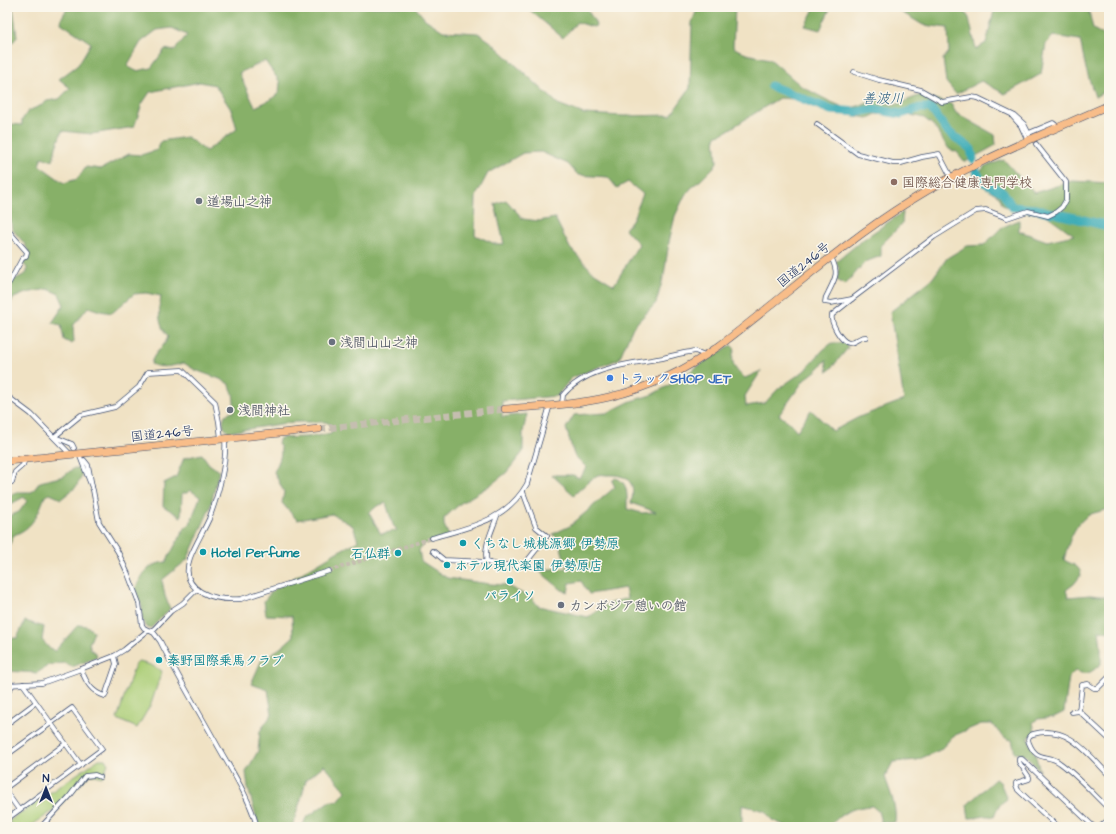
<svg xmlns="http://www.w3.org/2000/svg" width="1116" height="834" font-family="'Architects Daughter','Klee One',sans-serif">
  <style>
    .green { fill: #aacd76; stroke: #627e6a }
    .forest { fill: #87b067; stroke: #517062; fill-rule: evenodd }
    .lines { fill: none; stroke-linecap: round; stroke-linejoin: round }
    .river { stroke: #3aabb6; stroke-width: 9 }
    .minor-tunnel { stroke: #c5beb0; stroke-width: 4; stroke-dasharray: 4 2; stroke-linecap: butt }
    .trunk-tunnel { stroke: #c5beb0; stroke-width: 7; stroke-dasharray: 7 3.5; stroke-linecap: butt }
    .minor-casing { stroke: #3b4a6d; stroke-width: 5.5 }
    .trunk-casing { stroke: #3b4a6d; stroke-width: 8 }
    .minor { stroke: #fff; stroke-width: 4 }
    .trunk { stroke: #f8bd89; stroke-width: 7 }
    .education-dot { fill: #8d6e63; stroke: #fbf7ec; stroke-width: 1.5 }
    .worship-dot { fill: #6b7280; stroke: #fbf7ec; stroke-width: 1.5 }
    .shop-dot { fill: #3f7fe0; stroke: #fbf7ec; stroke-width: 1.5 }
    .culture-dot { fill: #0f9aa8; stroke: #fbf7ec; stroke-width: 1.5 }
    .labels { text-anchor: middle; stroke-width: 3; stroke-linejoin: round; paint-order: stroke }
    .education-label { font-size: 13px; font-weight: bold; fill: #785e54; stroke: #fbf7ec; text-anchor: start }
    .worship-label { font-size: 13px; font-weight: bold; fill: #5b616d; stroke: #fbf7ec; text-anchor: start }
    .street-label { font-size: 13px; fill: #1b2f5e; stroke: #fbf7ec }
    .shop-label { font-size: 13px; font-weight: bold; fill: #366cbe; stroke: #fbf7ec; text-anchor: start }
    .culture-label { font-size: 13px; font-weight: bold; fill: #0d838f; stroke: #fbf7ec; text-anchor: start }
    .water-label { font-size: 14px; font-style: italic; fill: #265a7d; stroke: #fbf7ec }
  </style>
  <rect width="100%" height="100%" fill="#fbf7ec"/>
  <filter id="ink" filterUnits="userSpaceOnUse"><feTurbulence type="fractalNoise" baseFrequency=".025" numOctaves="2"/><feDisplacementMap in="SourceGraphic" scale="8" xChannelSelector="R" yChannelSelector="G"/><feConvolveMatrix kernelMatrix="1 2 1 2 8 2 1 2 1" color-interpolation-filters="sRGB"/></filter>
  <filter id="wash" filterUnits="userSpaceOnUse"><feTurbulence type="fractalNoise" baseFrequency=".012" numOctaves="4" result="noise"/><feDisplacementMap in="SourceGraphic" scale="16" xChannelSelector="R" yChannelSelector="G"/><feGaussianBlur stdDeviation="0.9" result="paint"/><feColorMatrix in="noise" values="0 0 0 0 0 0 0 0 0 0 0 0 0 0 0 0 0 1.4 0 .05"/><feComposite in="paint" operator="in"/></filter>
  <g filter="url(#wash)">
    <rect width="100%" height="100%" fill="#f0e2c4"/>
    <g class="green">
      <polygon points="139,662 151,665 162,671 151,704 137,728 117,719 135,664"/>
      <polygon points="99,759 105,759 108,764 102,777 90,774 56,809 29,827 13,827 9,821"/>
    </g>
    <g class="forest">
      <polygon points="7,7 13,7 17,37 7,49"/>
      <path d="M68 7H415L425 19 443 31 478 33 491 42 558 104 584 114 624 116 671 115 690 88 692 22 696 12 697 7H735L733 47 746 54 770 59 801 86 827 100 847 109 866 104 874 99 895 105 921 95 951 104 956 113 995 135 996 145 965 162 957 152 949 149 933 125 924 118 911 115 895 116 876 114 868 118 849 115 795 99 779 98 722 134 717 135 715 138 717 162 714 167 701 180 694 185 685 195 675 216 669 242 664 275 656 303 633 327 619 359 571 378 557 396 502 401V417L527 414 523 432V452L506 473 489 486 461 503 444 518V525L450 538 423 544 419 550 421 561 447 578 490 584 505 585 532 598 538 606 588 617 608 604 627 598 625 588 589 594 581 581 570 583 568 592 562 590 538 570 567 568 559 541 553 534 570 526 608 493 615 487 612 481 615 478C629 481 627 497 627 509L642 513 656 512 631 503C637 482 627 474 607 475 605 475 601 474 598 475 594 476 578 491 574 495L552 475H573L579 478 587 468 574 455 566 428 574 415 607 413 631 401 651 395 666 387 731 345 735 349C729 361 735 371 745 378L761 371 745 396 746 406 765 403 778 389 804 371 823 350 832 343H845L848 348 828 372 826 360 817 370 804 380 779 415 789 422 797 431 811 410 833 431 859 417 904 400 890 312 932 279 947 258 967 246 984 245 1001 228 1019 220V231L1047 241 1074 235 1034 206 1017 212 1003 205 999 196 974 180 985 166 1004 160 1034 193 1072 181 1109 183V509C1103 511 1096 512 1091 514 1074 522 1068 544 1064 560 1072 565 1080 565 1081 575L1074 584 1066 590 1068 597 1090 595 1109 597V632L1099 630 1101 647V664C1090 673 1088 676 1075 671L1069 677 1064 712 1054 717 1038 719 1033 722 1035 733 1028 738 1035 754 1040 771 1024 754 1015 753 1012 740C1003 739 998 731 992 724H981L953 736 940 750 917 760 893 762 885 777C890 792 897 806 895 822L889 823 881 822 878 811 872 806C859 807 849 809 839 817 836 820 832 822 832 827H791L786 826 772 820 765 811 742 805V827H302L306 818 328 802 338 801 346 791 324 765 306 780 301 799 292 827H259L248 788 246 772 258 751 260 731 272 714 268 690 251 684 262 659 279 649 293 637 292 616 266 615 264 601 272 591 335 553 358 541 353 526 332 514 297 520 282 503 284 492 274 472C278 463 285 452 278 443L280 438 308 437 331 434 333 426 326 422H293L229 432C222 427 222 423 225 415L235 411 233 393 229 384 220 379 195 370 184 363C173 366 162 369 151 364 153 352 166 347 168 336 157 324 159 311 161 296L146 293 134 294 112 313 100 311 88 307 73 326 74 342 72 344 64 340 61 325 52 323 64 305 59 294 48 289 26 293 14 298 7 308V287L14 280 27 273V268L23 263 28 257 29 252 24 243 12 229 7 198V189L10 183 7 180V133L10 124 22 125V120L28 111 42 105 47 101 59 99 70 88 59 79 78 65 91 43 61 23 62 17ZM172 28 187 35 174 51 165 49 151 68 136 71 127 66 141 42 157 30ZM265 61 280 82 279 93 270 100 255 107 239 73ZM200 82 215 85 232 111 237 129 206 151 187 137 161 141 157 150 141 155 129 154 101 169 86 167 77 179 64 183 39 165 42 157 53 161 56 147 62 131 92 134 134 127 142 104 150 92ZM541 152 568 164 578 175 608 177 617 188 628 182 643 194 632 221 625 229 639 244 614 285 593 272 570 248 555 218 539 221 523 219 506 200 495 204 504 244H495L475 235 476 196 488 173 523 153ZM386 503 393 525 397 530 381 534 369 513 377 506Z"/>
      <polygon points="526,7 592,7 588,11 595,22 596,26 593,27 577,22 563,38"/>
      <polygon points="815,7 831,7 820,30 805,26"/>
      <polygon points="893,7 962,7 969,18 976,49 986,43 995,7 1088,7 1093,29 1109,38 1109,89 1095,97 1086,69 1080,40 1053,36 1046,44 1041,74 1005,94 981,81 956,94 946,82 943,59 949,52 948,28 923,25"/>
      <polygon points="903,212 902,224 881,245 881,256 865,262 845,285 837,280 839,268 836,262 861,241"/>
      <path d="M202 454 209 464 219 471 210 508 187 560 162 580 165 596 170 609 151 628 146 627 142 618V607L135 589C143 574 147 564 166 562L184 529 190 524 200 497 190 490 187 493H182L181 517 163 506 164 483 176 477 184 458Z"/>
      <path d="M74 468 80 469 82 476 76 487 61 499 50 494 45 496C38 514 33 528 14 535L7 550V517L19 512 27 501 24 497 7 506V496L20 492H32L40 482 64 476Z"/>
      <polygon points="25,621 44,627 42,640 50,649 55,651 78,625 87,626 94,632 89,644 91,650 96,653 97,657 72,667 64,663 49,665 37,673 7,671 7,636 9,638 17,638"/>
      <path d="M995 779 1000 782 1007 799 999 805 994 817C984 814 980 818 969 818L967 805Z"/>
    </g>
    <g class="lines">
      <g class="river">
        <polyline points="771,86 831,110 858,112 874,109 901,114 920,108 929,108 932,110 947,131 971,149 973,159"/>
        <polyline points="976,171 982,181 1003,192 1012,207 1037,209 1052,213"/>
        <polyline points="1058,214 1104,225 1109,220"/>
      </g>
    </g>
  </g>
  <g filter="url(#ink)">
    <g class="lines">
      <polyline class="minor-tunnel" points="329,571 432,538"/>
      <polyline class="trunk-tunnel" points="319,429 505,409"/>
      <defs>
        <g id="minor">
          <polyline points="854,72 879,80 921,90 942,102 971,97 978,98 1015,116 1024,124 1029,134"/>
          <polyline points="1013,117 1021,126 1028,141"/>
          <polyline points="817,124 858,154 893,163 901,163 922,157 939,154 951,177"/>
          <polyline points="1029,133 1053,123 1058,127"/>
          <polyline points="7,229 27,252 26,256 22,259 9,283 7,284"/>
          <path d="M831 257C839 273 836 277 828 293 826 296 825 298 825 302L831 303 852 299 832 315C830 322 841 342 849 343 856 343 859 336 866 337"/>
          <polyline points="852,299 934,237 976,211 986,210 1007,218 1028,211 1048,216 1056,212 1062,207 1066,200 1066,182 1036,144"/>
          <polyline points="7,396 31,414 70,454"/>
          <path d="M562 404 563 395C586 367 630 364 663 358 672 356 681 353 690 352L695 351 705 355"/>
          <polyline points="54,437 81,415 115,407 139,387 148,372 182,370 215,402 219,422 221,439"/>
          <polyline points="55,437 72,444 74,448"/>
          <path d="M225 438C227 464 218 495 209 519 203 532 195 545 190 558 178 592 215 601 241 599L329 571"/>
          <path d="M79 454 93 490 99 522 118 552 128 574 139 603 142 625 144 628 154 633 160 641C178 677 199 712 219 748 233 773 250 799 257 827"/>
          <polyline points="84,460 88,465 92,486"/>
          <polyline points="7,484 12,482 15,472 23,465 25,459"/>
          <path d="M497 516C492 531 483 547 487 562L497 565H524L547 536 536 527 523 492"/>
          <path d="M432 538C470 527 506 521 527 484L550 405"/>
          <polyline points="433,551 444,560 487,562"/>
          <path d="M81 669C86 682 91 692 105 696L116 664 114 656"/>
          <polyline points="23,684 81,765"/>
          <polyline points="7,685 42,683 81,669 114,656 124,650 146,632 154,629 171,611 183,603 197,589"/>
          <polyline points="7,692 12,686"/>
          <polyline points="1079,711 1082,685 1088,684 1094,688 1098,688 1109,677"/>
          <polyline points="1072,712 1079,711 1109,739"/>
          <polyline points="7,724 35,703"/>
          <polyline points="7,755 72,708 102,749 7,819"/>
          <path d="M1109 775C1087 753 1068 724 1033 734 1029 735 1027 738 1029 743 1037 763 1048 753 1060 763 1078 776 1093 794 1109 809"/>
          <polyline points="7,787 65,744"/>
          <polyline points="7,793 19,810"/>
          <polyline points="7,823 10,827"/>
          <polyline points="41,827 69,797 85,776 95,775 100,777"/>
          <polyline points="1058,827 1018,790 1016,785 1016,783 1029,779 1029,777 1019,762 1019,759 1022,759 1094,827"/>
          <polyline points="1100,827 1109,819"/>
        </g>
        <g id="trunk">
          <path d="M505 409C540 406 575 405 609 397 649 388 686 370 719 346 783 298 842 243 910 201 972 162 1042 135 1109 105"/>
          <polyline points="7,461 319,429"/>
        </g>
      </defs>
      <use href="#minor" class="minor-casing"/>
      <use href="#trunk" class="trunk-casing"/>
      <use href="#minor" class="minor"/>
      <use href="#trunk" class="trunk"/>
    </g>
  </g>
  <circle class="education-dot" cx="894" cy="182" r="4"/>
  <g class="worship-dot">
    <circle cx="199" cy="201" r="4"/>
    <circle cx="332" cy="342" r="4"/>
    <circle cx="230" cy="410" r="4"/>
    <circle cx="561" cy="605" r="4"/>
  </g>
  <circle class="shop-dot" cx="610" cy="378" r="4"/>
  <g class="culture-dot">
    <circle cx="463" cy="543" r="4"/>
    <circle cx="203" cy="552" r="4"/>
    <circle cx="398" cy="553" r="4"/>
    <circle cx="447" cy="565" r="4"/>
    <circle cx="510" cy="581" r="4"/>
    <circle cx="159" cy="660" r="4"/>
  </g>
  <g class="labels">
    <g class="education-label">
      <text x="902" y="187">国際総合健康専門学校</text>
    </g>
    <g class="worship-label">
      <text x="207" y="206">道場山之神</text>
      <text x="340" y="347">浅間山山之神</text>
      <text x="238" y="415">浅間神社</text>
      <text x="569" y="610">カンボジア憩いの館</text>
    </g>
    <g class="street-label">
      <text transform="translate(803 264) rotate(-39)" y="5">国道246号</text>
      <text transform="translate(162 433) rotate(-6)" y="5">国道246号</text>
    </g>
    <g class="shop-label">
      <text x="618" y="383">トラックSHOP JET</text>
    </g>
    <g class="culture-label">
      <text x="471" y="548">くちなし城桃源郷 伊勢原</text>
      <text x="211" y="557">Hotel Perfume</text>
      <text x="390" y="558" text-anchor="end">石仏群</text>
      <text x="455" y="570">ホテル現代楽園 伊勢原店</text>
      <text x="510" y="600" text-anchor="middle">パライソ</text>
      <text x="167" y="665">秦野国際乗馬クラブ</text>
    </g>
    <g class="water-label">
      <text x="883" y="103">善波川</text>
    </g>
  </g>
  <rect width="1116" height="834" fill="none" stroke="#fbf7ec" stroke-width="24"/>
  <g transform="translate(46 788)" stroke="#fbf7ec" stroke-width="3" paint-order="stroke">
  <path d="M0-3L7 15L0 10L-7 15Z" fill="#1b2f5e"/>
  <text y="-6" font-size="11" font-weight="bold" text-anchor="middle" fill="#1b2f5e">N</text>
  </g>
</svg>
